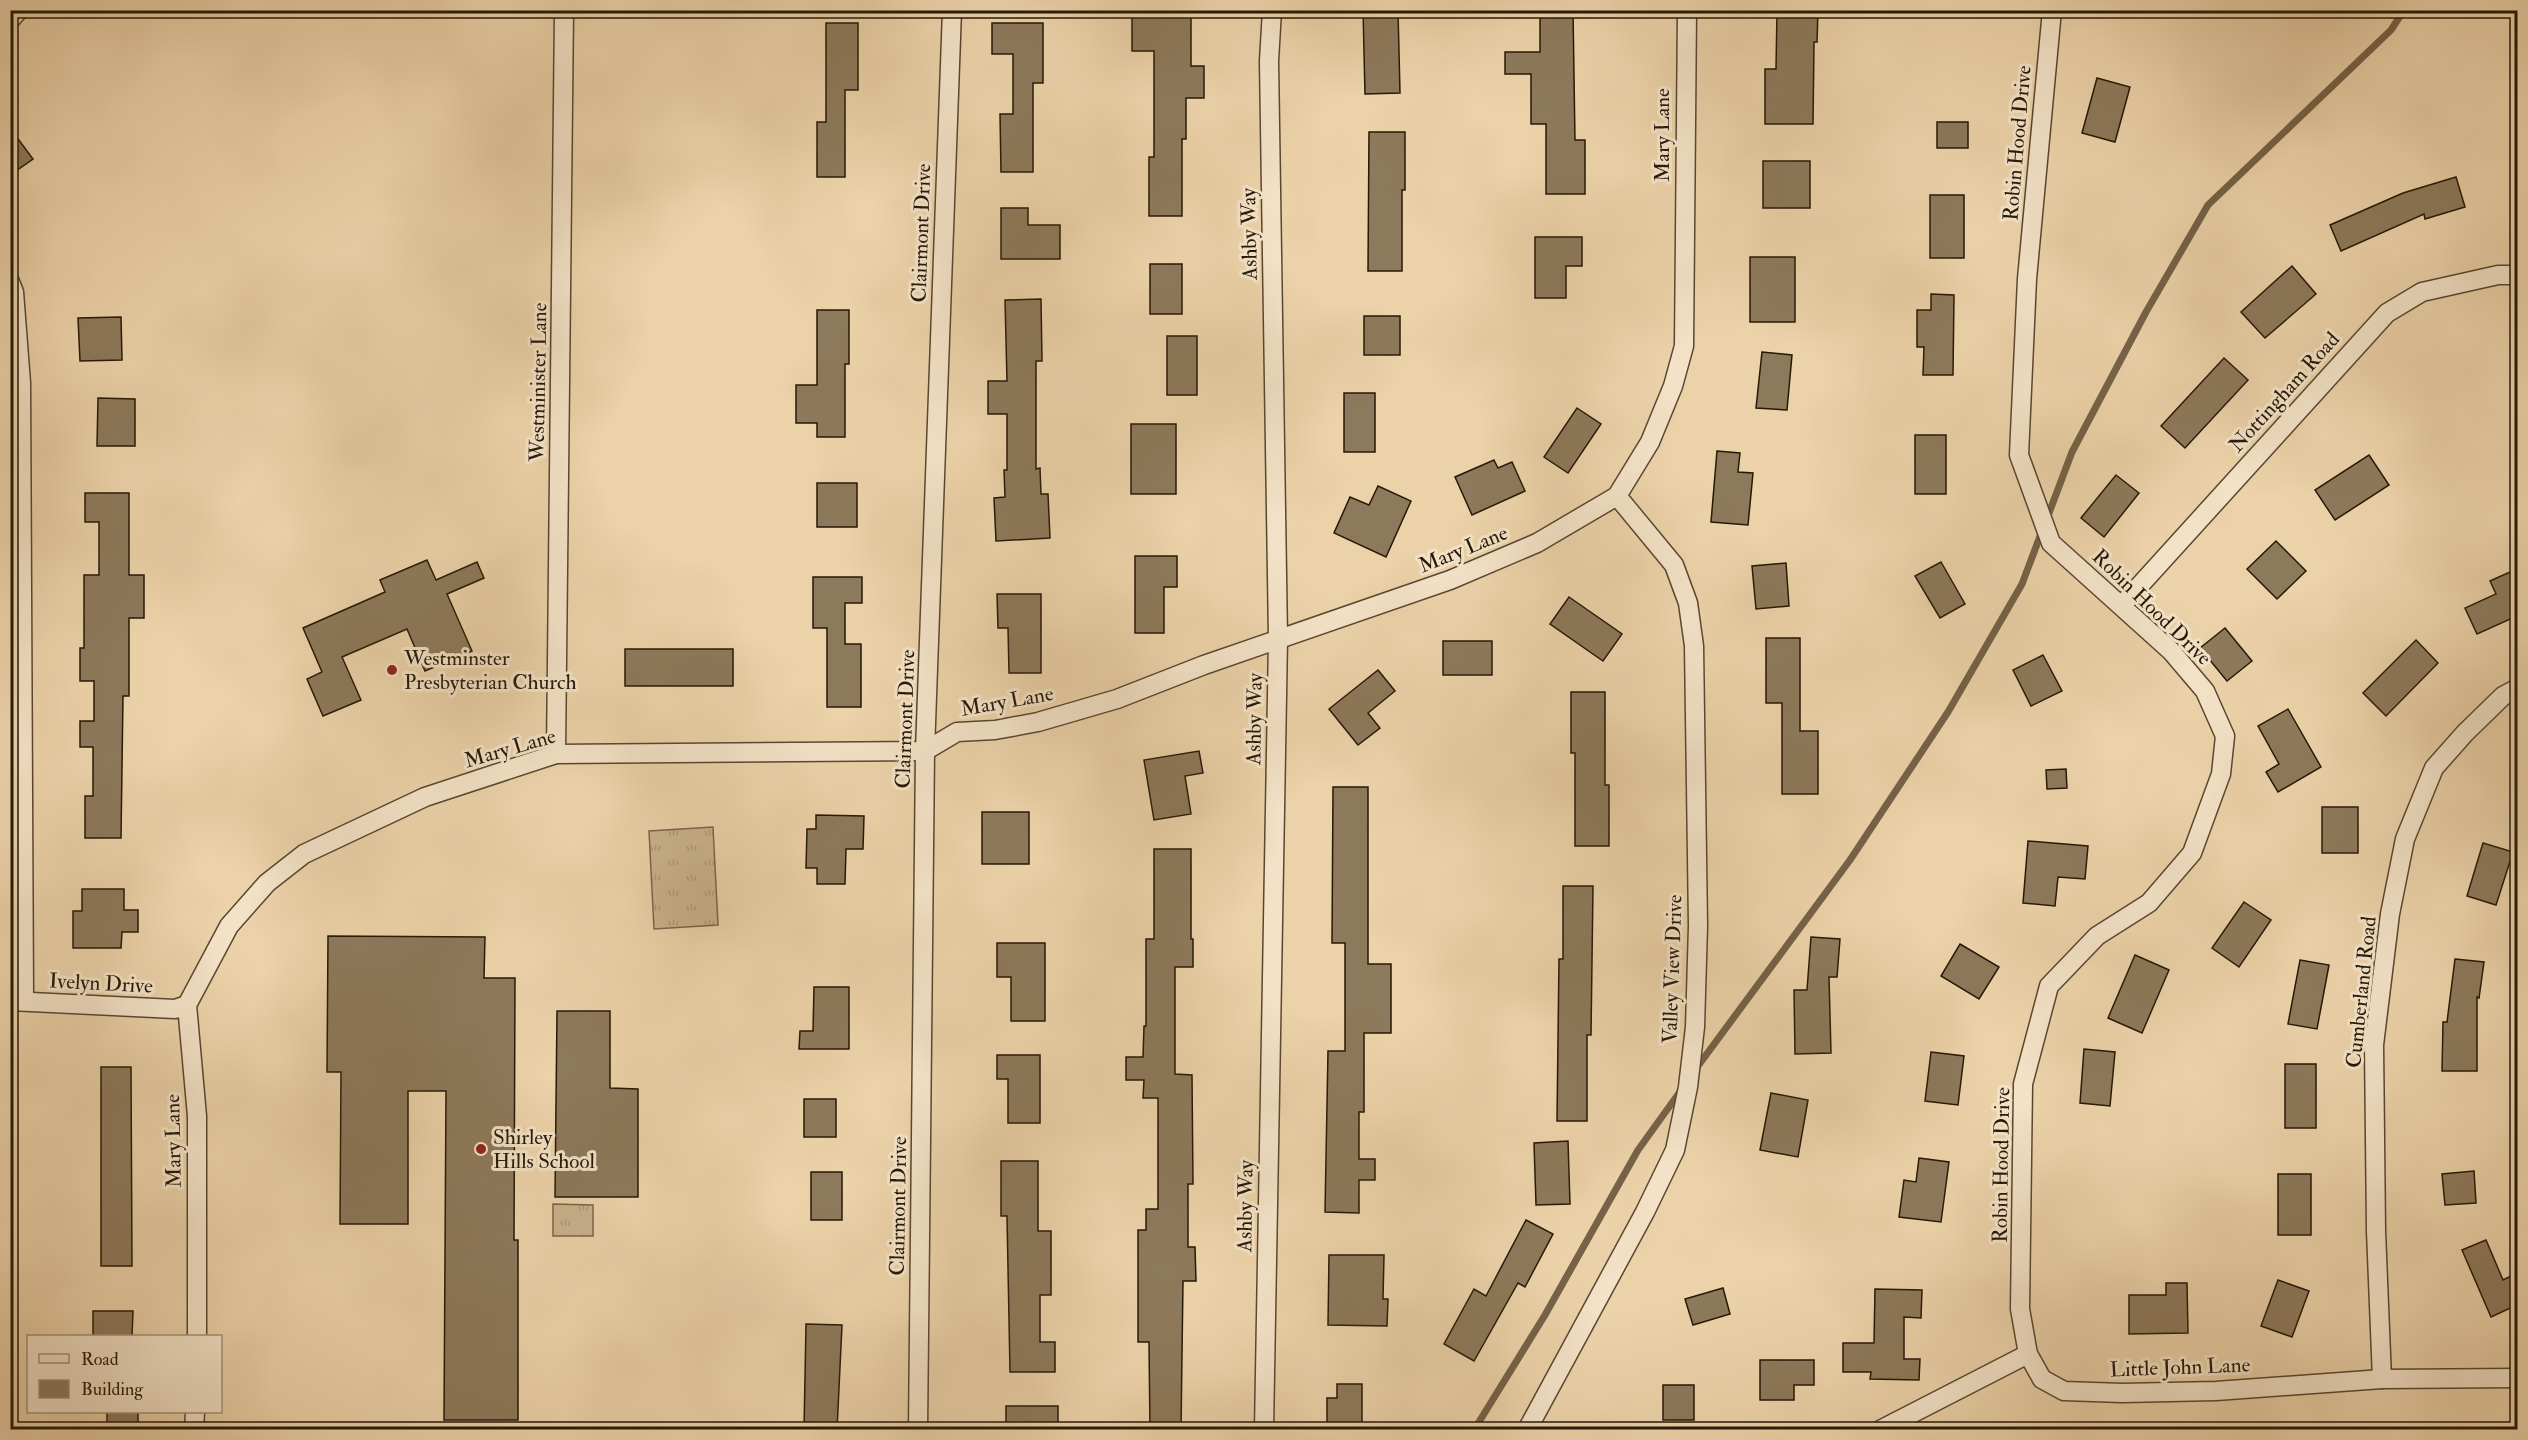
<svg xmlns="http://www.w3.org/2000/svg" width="2528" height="1440" font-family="'IM FELL Double Pica',serif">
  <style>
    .grass { fill: url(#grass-tufts); stroke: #78664a; stroke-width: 1.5 }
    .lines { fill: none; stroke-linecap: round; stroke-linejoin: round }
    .stream { stroke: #756247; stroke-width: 7 }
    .building { fill: #8d795b; stroke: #261907; stroke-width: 1.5 }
    .street-casing { stroke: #584730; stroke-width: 21 }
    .street { stroke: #f3e2c7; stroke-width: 18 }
    .poi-dot { fill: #8f2418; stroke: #f3e2c7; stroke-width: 2 }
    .labels { text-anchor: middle; stroke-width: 6; stroke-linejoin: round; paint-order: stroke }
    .street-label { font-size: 21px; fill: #261907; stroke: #f3e2c7 }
    .poi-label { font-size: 21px; fill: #261907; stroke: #f3e2c7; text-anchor: start }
  </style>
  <defs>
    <pattern id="grass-tufts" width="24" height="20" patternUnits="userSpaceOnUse" patternTransform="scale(1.5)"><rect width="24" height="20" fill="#cab38d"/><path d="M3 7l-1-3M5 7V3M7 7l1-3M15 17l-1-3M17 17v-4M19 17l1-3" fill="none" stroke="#ad9978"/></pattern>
  </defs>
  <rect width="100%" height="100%" fill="#ecd2a9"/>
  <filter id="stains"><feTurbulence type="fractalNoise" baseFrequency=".00333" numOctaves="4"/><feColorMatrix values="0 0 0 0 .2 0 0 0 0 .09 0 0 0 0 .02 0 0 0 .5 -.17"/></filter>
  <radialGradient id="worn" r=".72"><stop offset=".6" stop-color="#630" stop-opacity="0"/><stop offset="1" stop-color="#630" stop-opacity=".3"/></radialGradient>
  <g class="grass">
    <polygon points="713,827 718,925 654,929 649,831"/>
    <polygon points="553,1204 593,1205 593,1236 553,1236"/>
  </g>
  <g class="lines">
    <g class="stream">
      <polyline points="2046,521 2072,452 2146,312 2208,205 2391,30 2404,10"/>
      <polyline points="1695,1070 1850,860 1948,712 2022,584 2042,531"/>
      <polyline points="1474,1430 1545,1315 1638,1150 1682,1089"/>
    </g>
  </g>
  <g class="building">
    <polygon points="1154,10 1191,10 1191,66 1204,66 1204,98 1186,98 1186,139 1182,139 1182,216 1149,216 1149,157 1154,157 1154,51 1132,51 1132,12"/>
    <polygon points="1363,10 1398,10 1400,93 1365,94"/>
    <polygon points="1540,10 1573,10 1575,140 1585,140 1585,194 1546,194 1546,124 1531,124 1531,74 1505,74 1505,52 1540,52"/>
    <polygon points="1777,10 1818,10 1817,42 1814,42 1813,124 1765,124 1765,69 1776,69"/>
    <polygon points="826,23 858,23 858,90 845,90 845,177 817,177 817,122 826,122"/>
    <polygon points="992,23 1043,23 1043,83 1033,83 1033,172 1001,172 1000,114 1013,114 1013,54 992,54"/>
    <polygon points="2097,78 2130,87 2115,142 2082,133"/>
    <rect x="1937" y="122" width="31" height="26"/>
    <polygon points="10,128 33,159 10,175"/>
    <polygon points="1369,132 1405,132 1405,190 1402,190 1402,271 1368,271"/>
    <rect x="1763" y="161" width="47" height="47"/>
    <polygon points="2456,177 2465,207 2425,219 2424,214 2341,251 2330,225 2403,193"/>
    <rect x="1930" y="195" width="34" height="63"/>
    <polygon points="1001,208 1028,208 1028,225 1060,225 1060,259 1001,259"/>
    <polygon points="1535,237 1582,237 1582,266 1566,266 1566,298 1535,298"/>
    <rect x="1750" y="257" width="45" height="65"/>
    <rect x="1150" y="264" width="32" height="50"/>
    <polygon points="2292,266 2316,294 2265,338 2241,312"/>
    <polygon points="1931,294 1954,295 1953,375 1923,375 1924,347 1917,347 1917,310 1931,310"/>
    <polygon points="1041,299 1042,361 1036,361 1036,469 1040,468 1041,494 1048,494 1050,538 996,541 994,498 1005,497 1004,470 1007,470 1007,414 988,414 988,381 1007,381 1005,300"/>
    <polygon points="817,310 849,310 849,364 845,364 845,437 817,437 817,423 796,423 796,385 817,385"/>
    <rect x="1364" y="316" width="36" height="39"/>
    <polygon points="121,317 122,360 80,361 78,318"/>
    <rect x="1167" y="336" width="30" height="59"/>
    <polygon points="1762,352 1792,355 1787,410 1756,408"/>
    <polygon points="2224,358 2248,380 2185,448 2161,426"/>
    <rect x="1344" y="393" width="31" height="59"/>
    <polygon points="98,398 135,399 135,446 97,446"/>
    <polygon points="1577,408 1601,424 1568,473 1544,457"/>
    <rect x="1131" y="424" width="45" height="70"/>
    <rect x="1915" y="435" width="31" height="59"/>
    <polygon points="1717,451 1740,453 1738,472 1753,473 1748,525 1711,522"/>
    <polygon points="2369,455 2389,485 2335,520 2315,490"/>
    <polygon points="1494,460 1498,468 1512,462 1525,491 1472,515 1455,477"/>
    <polygon points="2116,475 2139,493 2104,537 2081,518"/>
    <rect x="817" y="483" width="40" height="44"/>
    <polygon points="1378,486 1411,501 1386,557 1334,533 1350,497 1369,505"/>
    <polygon points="85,493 129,493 129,575 144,575 144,618 129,618 129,696 123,696 121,838 85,838 85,796 93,796 93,747 80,747 80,721 94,721 94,681 80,681 80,648 84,648 84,575 99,575 99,522 85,522"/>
    <polygon points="2276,541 2306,571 2277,599 2247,569"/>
    <polygon points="1135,556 1177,556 1177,587 1164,587 1164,633 1135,633"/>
    <polygon points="427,560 436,580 477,562 484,578 447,594 472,651 425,671 407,629 342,657 361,700 323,716 307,679 322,672 303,628 385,592 380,580"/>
    <polygon points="1941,562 1965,604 1940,618 1915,576"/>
    <polygon points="1786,563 1789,606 1756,609 1752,566"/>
    <polygon points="2517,569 2517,616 2477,634 2465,608 2496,594 2490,581"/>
    <polygon points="813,577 862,577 862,603 845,603 845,644 861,644 861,707 827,707 827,628 813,628"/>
    <polygon points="997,594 1041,594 1041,673 1009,673 1008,628 998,628"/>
    <polygon points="1569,597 1622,634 1603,661 1550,624"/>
    <polygon points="2225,628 2252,661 2227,681 2200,648"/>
    <polygon points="1766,638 1800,638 1800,731 1818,731 1818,794 1782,794 1782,703 1766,703"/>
    <polygon points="2416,640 2438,663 2386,716 2363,693"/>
    <rect x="1443" y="641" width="49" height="34"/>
    <rect x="625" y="649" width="108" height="37"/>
    <polygon points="2043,655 2062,691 2031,706 2013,670"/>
    <polygon points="1378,670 1395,691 1368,713 1380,728 1358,745 1329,709"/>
    <polygon points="1571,692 1605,692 1605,785 1609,785 1609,846 1575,846 1575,753 1571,753"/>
    <polygon points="2288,709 2321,767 2278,792 2266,772 2279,764 2258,726"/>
    <polygon points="1199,751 1203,773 1185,776 1191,814 1154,820 1144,760"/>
    <polygon points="2066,769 2067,788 2047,789 2046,770"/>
    <polygon points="1333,787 1368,787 1368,964 1391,964 1391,1033 1364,1033 1364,1112 1359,1112 1359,1159 1375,1159 1375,1180 1359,1180 1359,1213 1325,1212 1328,1051 1345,1051 1345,943 1332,943"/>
    <rect x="2322" y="807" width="36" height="46"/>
    <rect x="982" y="812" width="47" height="52"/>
    <polygon points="816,815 864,816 863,849 846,849 845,884 817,884 817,868 806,868 807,829 816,829"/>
    <polygon points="2028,841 2088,846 2085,879 2058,877 2055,906 2023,903"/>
    <polygon points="2483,843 2513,852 2496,905 2467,896"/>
    <polygon points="1154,849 1191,849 1191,939 1193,939 1193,967 1175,967 1175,1074 1192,1075 1193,1184 1188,1184 1188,1247 1195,1247 1196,1281 1183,1281 1181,1430 1150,1430 1149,1342 1138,1342 1138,1230 1146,1230 1146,1209 1158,1209 1158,1098 1143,1098 1144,1080 1126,1080 1126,1057 1143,1057 1144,1026 1146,1026 1146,939 1154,939"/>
    <polygon points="1563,886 1593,886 1591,1035 1587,1035 1587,1121 1557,1121 1559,959 1563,959"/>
    <polygon points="82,889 124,889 124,910 138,910 138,932 122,932 121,948 73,948 73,911 82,911"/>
    <polygon points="2244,902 2271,920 2239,967 2212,948"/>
    <polygon points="328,936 485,937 484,978 515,978 514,1240 518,1240 518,1420 444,1420 446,1091 408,1091 408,1224 340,1224 341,1072 327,1072"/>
    <polygon points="1811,937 1840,939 1837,977 1829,977 1831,1053 1795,1054 1794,990 1807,990"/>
    <polygon points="997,943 1045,943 1045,1021 1011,1021 1011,977 997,977"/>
    <polygon points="1960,944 1999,967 1979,999 1941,976"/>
    <polygon points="2135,955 2169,970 2142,1033 2108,1018"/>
    <polygon points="2455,959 2484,962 2479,998 2477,997 2477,1071 2442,1071 2443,1022 2447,1022"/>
    <polygon points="2300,960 2329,965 2317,1029 2288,1024"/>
    <polygon points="814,987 849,987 849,1049 799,1049 800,1031 813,1031"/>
    <polygon points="557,1011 610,1011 610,1088 638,1089 638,1197 555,1197"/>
    <polygon points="2084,1049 2115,1052 2110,1106 2080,1103"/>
    <polygon points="1931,1052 1964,1056 1958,1105 1925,1101"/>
    <polygon points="997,1055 1040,1055 1040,1123 1008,1123 1008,1079 997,1079"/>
    <rect x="2285" y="1064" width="31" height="64"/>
    <polygon points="101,1067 131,1067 132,1266 101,1266"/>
    <polygon points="1771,1093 1808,1100 1798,1157 1760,1150"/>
    <rect x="804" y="1099" width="32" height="38"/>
    <polygon points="1568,1141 1570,1204 1536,1205 1534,1143"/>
    <polygon points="1919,1158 1949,1162 1941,1222 1899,1217 1904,1180 1916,1182"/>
    <polygon points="1001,1161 1038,1161 1038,1231 1051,1231 1051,1295 1040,1295 1040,1342 1055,1342 1055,1372 1010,1372 1007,1216 1001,1216"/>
    <polygon points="2474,1171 2476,1203 2445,1205 2442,1174"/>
    <rect x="811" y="1172" width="31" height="48"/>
    <rect x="2278" y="1174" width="33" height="61"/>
    <polygon points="1526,1220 1553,1234 1525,1287 1518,1283 1474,1361 1444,1344 1474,1289 1486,1296"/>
    <polygon points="2486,1240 2503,1280 2517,1273 2517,1305 2491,1317 2462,1250"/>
    <polygon points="1329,1255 1384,1255 1383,1299 1388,1299 1387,1326 1328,1325"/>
    <polygon points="2278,1280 2309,1291 2292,1337 2261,1326"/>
    <polygon points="2166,1283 2187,1283 2188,1333 2129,1334 2129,1295 2166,1295"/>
    <polygon points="1723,1288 1730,1314 1693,1325 1685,1299"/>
    <polygon points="1875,1289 1922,1290 1921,1318 1904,1317 1904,1359 1920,1359 1919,1380 1870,1379 1871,1372 1843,1372 1843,1343 1874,1343"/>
    <polygon points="93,1311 133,1311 132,1336 93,1336"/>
    <polygon points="806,1324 842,1325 837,1430 804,1430"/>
    <polygon points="1760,1360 1814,1360 1814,1385 1794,1385 1794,1400 1760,1400"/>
    <polygon points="1337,1384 1362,1384 1362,1429 1327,1429 1327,1398 1337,1398"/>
    <rect x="1663" y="1385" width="31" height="35"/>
    <polygon points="1006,1406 1058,1406 1058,1427 1049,1427 1049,1430 1006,1430"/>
    <rect x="107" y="1412" width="31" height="18"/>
  </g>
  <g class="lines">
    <defs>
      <g id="street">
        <polyline points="2052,10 2027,279 2019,455 2051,543 2171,651 2205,691 2225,736 2221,774 2192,853 2149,903 2097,936 2049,986 2023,1084 2020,1309 2028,1354 2042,1379 2064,1391 2122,1393 2216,1391 2382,1379 2518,1378"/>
        <polyline points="10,20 19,10"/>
        <polyline points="10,282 14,292 21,383 24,1001"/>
        <polyline points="2122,605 2387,313 2422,292 2498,275 2518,275"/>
        <polyline points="556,754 564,10"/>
        <polyline points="10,1001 175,1009 187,1005"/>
        <polyline points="197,1336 197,1116 187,1005 229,926 267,883 304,854 425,797 556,754 925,751 957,732 995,730 1038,722 1117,699 1204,665 1450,580 1537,543 1617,496 1650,442 1673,386 1684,346 1687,10"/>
        <polyline points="2382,1379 2376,1231 2374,1045 2390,914 2405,839 2434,768 2465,733 2503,696 2518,688"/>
        <polyline points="194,1430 195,1412"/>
        <polyline points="918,1430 925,751 952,10"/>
        <polyline points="1264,1430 1278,639 1269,61 1272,10"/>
        <polyline points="1527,1430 1645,1212 1675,1150 1688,1087 1695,1027 1698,926 1694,646 1688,603 1674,565 1617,496"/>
        <polyline points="1880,1430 2028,1354"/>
      </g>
    </defs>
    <use href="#street" class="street-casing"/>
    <use href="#street" class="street"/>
  </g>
  <g class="poi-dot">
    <circle cx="392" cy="670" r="6"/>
    <circle cx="481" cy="1149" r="6"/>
  </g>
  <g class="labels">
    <g class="street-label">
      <text transform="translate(1662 135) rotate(-90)" y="7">Mary Lane</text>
      <text transform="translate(2017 143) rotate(-85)" y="7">Robin Hood Drive</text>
      <text transform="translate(921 233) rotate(-88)" y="7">Clairmont Drive</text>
      <text transform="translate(1249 234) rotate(-91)" y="7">Ashby Way</text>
      <text transform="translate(538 382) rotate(-89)" y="7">Westminister Lane</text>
      <text transform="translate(2284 392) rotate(-48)" y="7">Nottingham Road</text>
      <text transform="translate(1463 549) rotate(-22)" y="7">Mary Lane</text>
      <text transform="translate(2152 607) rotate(44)" y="7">Robin Hood Drive</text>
      <text transform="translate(1007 701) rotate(-10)" y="7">Mary Lane</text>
      <text transform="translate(905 719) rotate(-88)" y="7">Clairmont Drive</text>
      <text transform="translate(1254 719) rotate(-89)" y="7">Ashby Way</text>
      <text transform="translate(510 748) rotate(-16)" y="7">Mary Lane</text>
      <text transform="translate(1672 969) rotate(-88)" y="7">Valley View Drive</text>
      <text transform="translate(101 983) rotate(3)" y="7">Ivelyn Drive</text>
      <text transform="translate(2361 992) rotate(-84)" y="7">Cumberland Road</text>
      <text transform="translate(173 1141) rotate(-91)" y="7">Mary Lane</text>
      <text transform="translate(2001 1165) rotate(-89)" y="7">Robin Hood Drive</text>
      <text transform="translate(898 1206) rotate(-89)" y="7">Clairmont Drive</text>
      <text transform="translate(1245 1206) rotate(-89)" y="7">Ashby Way</text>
      <text transform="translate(2180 1367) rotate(-2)" y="7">Little John Lane</text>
    </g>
    <g class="poi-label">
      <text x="404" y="665">Westminster<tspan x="404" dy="24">Presbyterian Church</tspan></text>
      <text x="493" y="1144">Shirley<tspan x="493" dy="24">Hills School</tspan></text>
    </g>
  </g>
  <rect width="2528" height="1440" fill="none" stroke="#ecd2a9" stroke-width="36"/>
  <rect x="12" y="12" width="2504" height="1416" fill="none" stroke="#261907" stroke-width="3"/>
  <rect x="18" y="18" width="2492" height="1404" fill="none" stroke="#261907" stroke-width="1.5"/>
  <rect x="27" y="1335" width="195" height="78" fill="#f3e2c7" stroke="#a1927a" stroke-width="1.5"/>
  <rect x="39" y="1354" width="30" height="9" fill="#f3e2c7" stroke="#a1927a" stroke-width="1.5"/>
  <text x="81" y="1365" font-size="18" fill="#261907">Road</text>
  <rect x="39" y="1380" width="30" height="18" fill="#8d795b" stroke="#a1927a" stroke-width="1.5"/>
  <text x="81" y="1395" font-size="18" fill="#261907">Building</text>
  <rect width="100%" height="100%" filter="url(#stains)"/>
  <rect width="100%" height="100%" fill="url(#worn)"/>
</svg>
